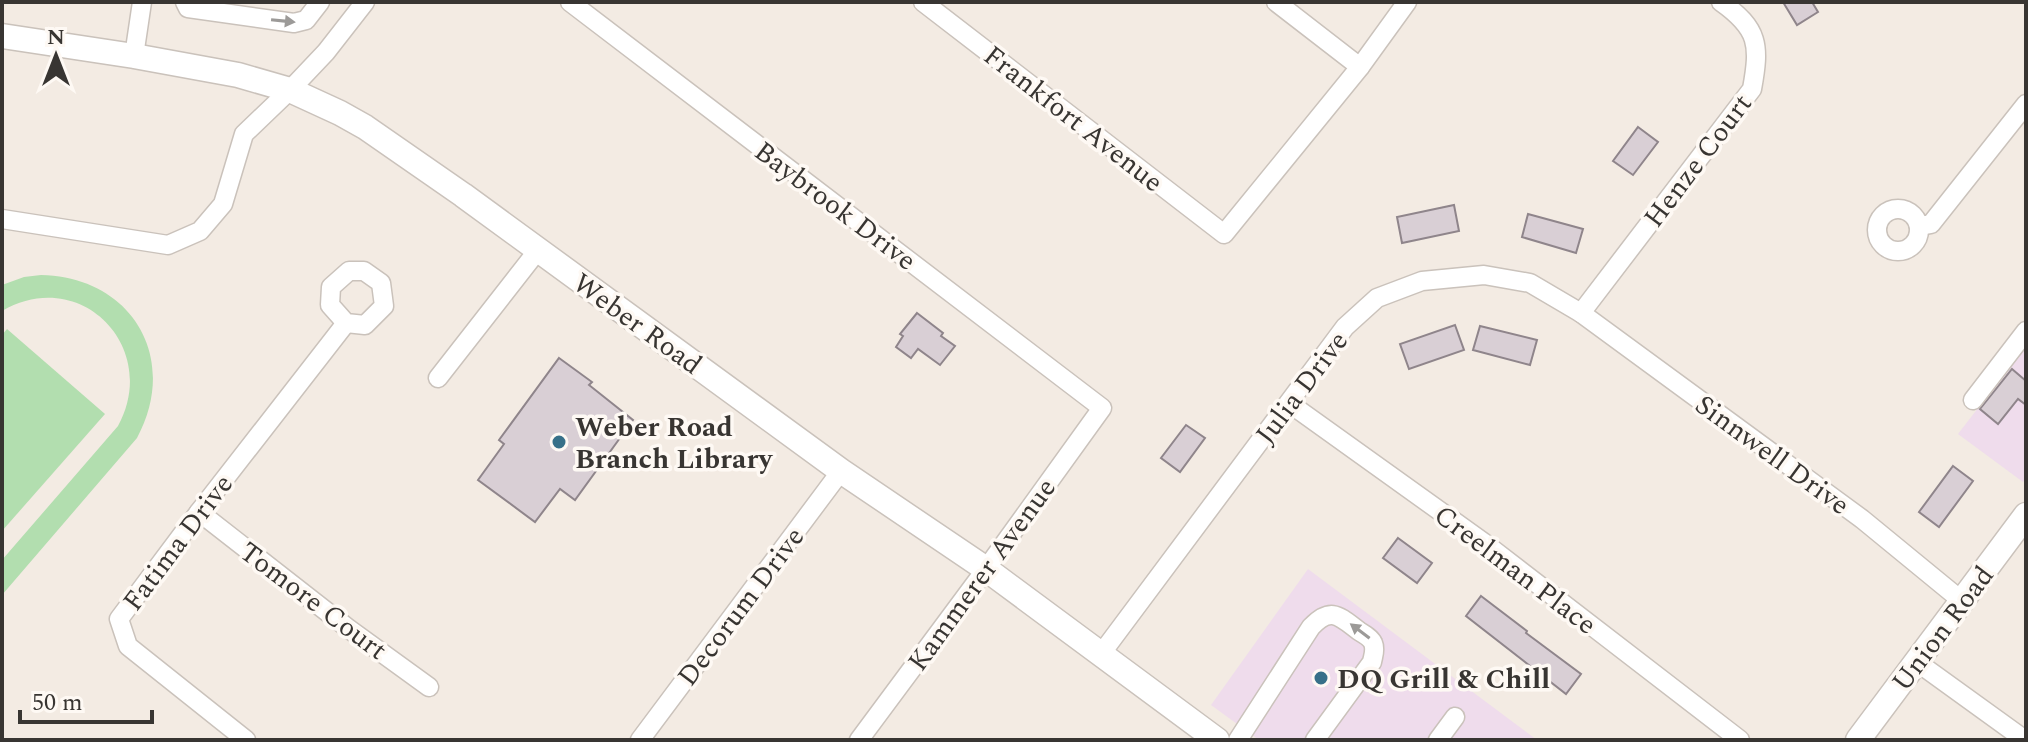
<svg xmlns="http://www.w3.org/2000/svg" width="2028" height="742" font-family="Spectral,serif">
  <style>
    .commercial { fill: #efdcec }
    .green { fill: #b2deaf }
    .building { fill: #d9cfd5; stroke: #8f858b; stroke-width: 2 }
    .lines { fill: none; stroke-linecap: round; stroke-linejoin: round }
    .minor-casing { stroke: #cac2bb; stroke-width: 21 }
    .major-casing { stroke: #cac2bb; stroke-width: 27 }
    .minor { stroke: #fff; stroke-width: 18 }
    .major { stroke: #fff; stroke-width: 24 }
    .oneway { fill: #9c9a98 }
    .poi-dot { fill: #377089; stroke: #fef9f4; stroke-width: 3 }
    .labels { text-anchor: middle; stroke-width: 7; stroke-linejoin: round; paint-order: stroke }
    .street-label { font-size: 28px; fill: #383532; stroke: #fef9f4 }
    .poi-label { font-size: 28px; font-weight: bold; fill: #383532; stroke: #fef9f4; text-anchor: start }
  </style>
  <rect width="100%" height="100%" fill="#f3ebe3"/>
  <g class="commercial">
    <polygon points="2026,346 2026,478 2023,482 1958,434"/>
    <polygon points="1308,569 1537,740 1259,740 1211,705"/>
  </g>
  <g class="green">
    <path d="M41 275C132 277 180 358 137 438L2 595V560L118 426C161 347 80 265 2 311V285L24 277Z"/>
    <polygon points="7,329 105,414 2,531 2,335"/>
  </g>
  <g class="building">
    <polygon points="1783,2 1812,2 1818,12 1797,25"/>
    <polygon points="1638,127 1658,142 1633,175 1613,161"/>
    <polygon points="1454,205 1459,231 1402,243 1397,217"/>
    <polygon points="1528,214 1583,229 1576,253 1522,237"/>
    <polygon points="917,313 943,333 941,336 955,346 940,365 918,349 911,358 896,347 903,336 900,334"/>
    <polygon points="1455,325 1464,350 1409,369 1400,344"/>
    <polygon points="1480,326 1537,340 1530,365 1473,350"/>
    <polygon points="559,358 592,382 589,385 633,420 575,500 560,489 535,522 478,480 504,444 499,440"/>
    <polygon points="2012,369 2026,381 2026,405 2018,399 1998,424 1980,409"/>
    <polygon points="1186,425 1205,438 1180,472 1161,458"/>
    <polygon points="1953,466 1973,481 1939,527 1919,512"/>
    <polygon points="1398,538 1432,563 1417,583 1383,558"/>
    <polygon points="1481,596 1527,631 1526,633 1581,674 1566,694 1466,616"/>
  </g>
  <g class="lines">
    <defs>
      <g id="minor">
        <polyline points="185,2 188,8 294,23 306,20 320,2"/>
        <polyline points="570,2 1102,408 986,569 859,740"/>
        <polyline points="923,2 1224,234 1360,67 1407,2"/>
        <polyline points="1276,2 1360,67"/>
        <polyline points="134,56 142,2"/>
        <circle cx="1898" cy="230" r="21"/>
        <polyline points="2,219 168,245 200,231 223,204 244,134 290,90 326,52 365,2"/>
        <polyline points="1920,226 1931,224 2026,104"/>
        <polygon points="349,271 364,271 381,283 384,306 365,325 346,323 330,305 331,287"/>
        <path d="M1581 313 1752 89C1760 45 1759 29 1721 2"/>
        <polyline points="438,378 538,250"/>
        <polyline points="1973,400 2026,331"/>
        <polyline points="1289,403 1483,542 1740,740"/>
        <polyline points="199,512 349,629 429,687"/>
        <polyline points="1101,654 1345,327 1377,298 1422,281 1484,275 1530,283 1581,313 1862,519 1962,601"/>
        <polyline points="1917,662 2025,740"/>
        <polyline points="246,740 128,646 119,619 199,512 346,323"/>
        <polyline points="640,740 841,471"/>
        <path d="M1238 740 1311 627C1331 606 1339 616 1359 631 1364 634 1371 638 1373 643 1376 650 1373 656 1372 662L1315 740"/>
        <polyline points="1438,740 1455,717"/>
      </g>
      <g id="major">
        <polyline points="2,36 134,56 238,75 290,90 340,113 365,127 463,195 841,471 986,569 1217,740"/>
        <polyline points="1858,740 2026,515"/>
      </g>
    </defs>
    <use href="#minor" class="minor-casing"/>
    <use href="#major" class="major-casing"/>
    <use href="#minor" class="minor"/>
    <use href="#major" class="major"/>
  </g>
  <defs><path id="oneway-solid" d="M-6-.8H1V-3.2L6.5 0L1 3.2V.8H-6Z" transform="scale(2)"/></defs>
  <g class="oneway">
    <use href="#oneway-solid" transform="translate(283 21) rotate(6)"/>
    <use href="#oneway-solid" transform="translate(1360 631) rotate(-143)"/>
  </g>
  <g class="poi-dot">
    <circle cx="559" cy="442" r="8"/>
    <circle cx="1321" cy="678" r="8"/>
  </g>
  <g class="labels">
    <g class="street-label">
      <text transform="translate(1074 118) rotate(38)" y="10">Frankfort Avenue</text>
      <text transform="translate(1697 160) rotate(-53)" y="10">Henze Court</text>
      <text transform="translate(836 205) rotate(37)" y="10">Baybrook Drive</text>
      <text transform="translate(638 323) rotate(36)" y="10">Weber Road</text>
      <text transform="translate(1301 387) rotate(-53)" y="10">Julia Drive</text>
      <text transform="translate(1773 454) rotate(36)" y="10">Sinnwell Drive</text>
      <text transform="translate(177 542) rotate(-53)" y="10">Fatima Drive</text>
      <text transform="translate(1516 569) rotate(37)" y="10">Creelman Place</text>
      <text transform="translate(981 574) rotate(-54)" y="10">Kammerer Avenue</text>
      <text transform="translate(314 600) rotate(37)" y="10">Tomore Court</text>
      <text transform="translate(740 606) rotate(-53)" y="10">Decorum Drive</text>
      <text transform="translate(1942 628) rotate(-53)" y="10">Union Road</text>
    </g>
    <g class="poi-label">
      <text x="575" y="436">Weber Road<tspan x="575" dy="32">Branch Library</tspan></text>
      <text x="1337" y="688">DQ Grill &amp; Chill</text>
    </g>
  </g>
  <rect width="2028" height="742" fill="none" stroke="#383532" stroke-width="8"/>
  <g transform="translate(56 56)" stroke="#fef9f4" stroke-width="6" paint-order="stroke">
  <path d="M0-6L14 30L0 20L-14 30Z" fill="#383532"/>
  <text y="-12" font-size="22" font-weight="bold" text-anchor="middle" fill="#383532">N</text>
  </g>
  <path d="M20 710v12h132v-12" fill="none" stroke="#383532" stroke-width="4"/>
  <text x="32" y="710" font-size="24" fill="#383532" stroke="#fef9f4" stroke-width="6" paint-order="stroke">50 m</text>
</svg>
